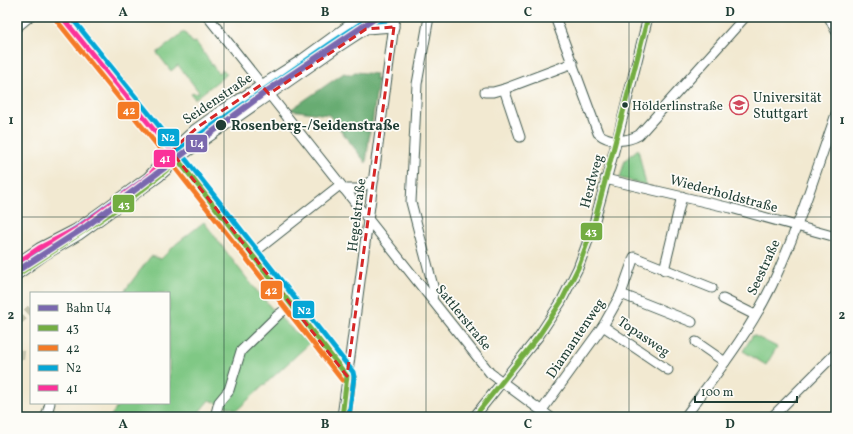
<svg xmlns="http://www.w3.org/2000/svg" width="853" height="434" font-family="Vollkorn,serif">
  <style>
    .green { fill: #80c885; stroke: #50825c }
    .forest { fill: #68ac72; stroke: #447453 }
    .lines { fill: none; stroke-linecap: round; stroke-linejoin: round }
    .minor-tunnel { stroke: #c8c7b2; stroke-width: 9; stroke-dasharray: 9 4.5; stroke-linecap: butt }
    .minor-casing { stroke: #3f574c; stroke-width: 11 }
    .minor { stroke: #fff; stroke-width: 9 }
    .bus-1-casing { stroke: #fdfcf7; stroke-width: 8 }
    .bus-2-casing { stroke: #fdfcf7; stroke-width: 8 }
    .bus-3-casing { stroke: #fdfcf7; stroke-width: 8 }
    .bus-4-casing { stroke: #fdfcf7; stroke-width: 8 }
    .bus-1 { stroke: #73ad42; stroke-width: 5 }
    .bus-2 { stroke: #f47a25; stroke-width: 5 }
    .bus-3 { stroke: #05a6d6; stroke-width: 5 }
    .bus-4 { stroke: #fb3199; stroke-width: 5 }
    .rail-1-casing { stroke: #fdfcf7; stroke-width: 9 }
    .rail-1 { stroke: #7a68ae; stroke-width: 6 }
    .marked { fill: none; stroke: #d62828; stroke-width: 3; stroke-dasharray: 8 5; stroke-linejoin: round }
    .grid { fill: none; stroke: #1f3d34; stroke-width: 1; stroke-opacity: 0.55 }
    .bus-dot { fill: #1f3d34; stroke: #fdfcf7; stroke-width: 1.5 }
    .labels { text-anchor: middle; stroke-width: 3.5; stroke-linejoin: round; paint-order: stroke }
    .bus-label { font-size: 13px; fill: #1f3d34; stroke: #fdfcf7; text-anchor: start }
    .poi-label { font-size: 14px; fill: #1f3d34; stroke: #fdfcf7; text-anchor: start }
    .street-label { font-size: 14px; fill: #1f3d34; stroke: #fdfcf7 }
    .stop-label { font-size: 14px; font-weight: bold; fill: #1f3d34; stroke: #fdfcf7; text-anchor: start }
    .line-badge { stroke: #fdfcf7; stroke-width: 1.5 }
    .badge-label { font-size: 11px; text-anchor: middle; font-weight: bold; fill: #fff }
    .neatline { fill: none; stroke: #1f3d34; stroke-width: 1.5 }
    .grid-label { font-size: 13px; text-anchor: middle; font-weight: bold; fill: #1f3d34 }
  </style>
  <rect width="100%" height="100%" fill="#fdfcf7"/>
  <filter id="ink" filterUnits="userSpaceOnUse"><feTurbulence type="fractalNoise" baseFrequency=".025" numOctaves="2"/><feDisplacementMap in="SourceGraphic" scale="8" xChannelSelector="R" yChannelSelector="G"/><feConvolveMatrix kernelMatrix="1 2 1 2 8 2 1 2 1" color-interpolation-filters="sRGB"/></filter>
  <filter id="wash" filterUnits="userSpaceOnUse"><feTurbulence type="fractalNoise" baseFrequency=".012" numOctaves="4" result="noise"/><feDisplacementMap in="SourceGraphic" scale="16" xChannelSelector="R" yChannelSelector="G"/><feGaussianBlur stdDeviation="0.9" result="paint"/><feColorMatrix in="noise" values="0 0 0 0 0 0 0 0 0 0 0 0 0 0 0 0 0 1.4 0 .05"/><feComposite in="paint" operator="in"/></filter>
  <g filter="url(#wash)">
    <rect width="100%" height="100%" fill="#f2e9d1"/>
    <g class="green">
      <polygon points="367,17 381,17 369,27 274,89 270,83 324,48"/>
      <polygon points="184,32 193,43 196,42 218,73 223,70 227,74 195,99 191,94 193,92 196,94 199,92 178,65 171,71 157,53"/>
      <polygon points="638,149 646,185 620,178 625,160"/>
      <path d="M204 222C223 247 285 334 311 342L237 410 209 400 195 417H110L120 403H169V293H123L151 256 161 259 176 244Z"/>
      <polygon points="753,335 777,347 766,365 743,351"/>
    </g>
    <polygon class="forest" points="355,72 376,74 375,79 378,80 372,125 366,125 365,130 370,131 366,163 329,115 290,110 344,73 350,75"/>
  </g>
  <g filter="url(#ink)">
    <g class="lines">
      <g class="minor-tunnel">
        <polyline points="17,322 31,309"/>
        <polyline points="17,352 20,355 29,356"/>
      </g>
      <defs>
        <g id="minor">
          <polyline points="62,17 171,151 192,180 347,376"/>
          <polyline points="208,17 490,373 550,417"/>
          <polyline points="429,17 417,84 411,202 434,290 432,299"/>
          <path d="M555 17 598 133C609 143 627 142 639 135L745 17"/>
          <polyline points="829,17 836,31"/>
          <polyline points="17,27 29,17"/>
          <polyline points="504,89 520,137"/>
          <polyline points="485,92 493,92 504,89 573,63"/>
          <polyline points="605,179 731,208 836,237"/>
          <polyline points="344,189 359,189 374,179"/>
          <polyline points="251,255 340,185"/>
          <polyline points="17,263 39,248 76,229 115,201 148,177 171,151 194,130 222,110 301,60 360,17"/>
          <polyline points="664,270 682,196"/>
          <polyline points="17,275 45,255 79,235 160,176 186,153 334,50 366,29 394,27"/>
          <polyline points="621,294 692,322"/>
          <polyline points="723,299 755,315"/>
          <polyline points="603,326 668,370"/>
          <polyline points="696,342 725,362"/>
          <polyline points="542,410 603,326 621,294 634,257 712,288"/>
          <polyline points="46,417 50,403"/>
          <polyline points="215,417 219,402 229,390 241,351 278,315 291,305"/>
          <polyline points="342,417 395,17"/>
          <polyline points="474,417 538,337 561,302 578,268 593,227 617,140 648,17"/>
          <path d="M685 417C716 374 749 333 772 285 798 230 816 171 836 114"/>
          <polyline points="772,417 836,353"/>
        </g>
      </defs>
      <use href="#minor" class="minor-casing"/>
      <use href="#minor" class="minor"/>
      <defs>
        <g id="bus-1">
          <path d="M17 275C72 238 129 205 178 160L347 376 342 417"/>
          <polyline points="474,417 538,337 561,302 578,268 593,227 648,17"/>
        </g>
        <g id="bus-2">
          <polyline points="57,21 165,155 342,380"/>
          <polyline points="349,417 354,377"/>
        </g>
        <g id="bus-3">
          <polyline points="71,17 176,147 353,372 354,377 349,417"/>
          <polyline points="17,266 41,249 75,229 156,171 182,147 330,44 363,22 388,20 388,17"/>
        </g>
        <polyline id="bus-4" points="17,263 39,248 76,229 148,177 171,151 62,17"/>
      </defs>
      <use href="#bus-1" class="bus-1-casing"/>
      <use href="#bus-2" class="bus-2-casing"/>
      <use href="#bus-3" class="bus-3-casing"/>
      <use href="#bus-4" class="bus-4-casing"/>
      <use href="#bus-1" class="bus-1"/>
      <use href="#bus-2" class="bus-2"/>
      <use href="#bus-3" class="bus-3"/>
      <use href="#bus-4" class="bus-4"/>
      <defs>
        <polyline id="rail-1" points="17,271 84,228 267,91 377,17"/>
      </defs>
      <use href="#rail-1" class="rail-1-casing"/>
      <use href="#rail-1" class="rail-1"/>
    </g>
  </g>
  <path class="marked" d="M394 27 347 376 171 151 199 126 261 85 269 94 366 29Z"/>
  <path class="grid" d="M224 17V417M426 17V417M629 17V417M17 217H836"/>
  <defs>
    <symbol id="university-ring" viewBox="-11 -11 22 22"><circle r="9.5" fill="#fdfcf7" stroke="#d1495b" stroke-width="1.5"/><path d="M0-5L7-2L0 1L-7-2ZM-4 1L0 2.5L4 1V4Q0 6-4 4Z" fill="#d1495b"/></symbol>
  </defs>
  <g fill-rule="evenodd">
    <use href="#university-ring" x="728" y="94" width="22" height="22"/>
  </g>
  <g class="bus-dot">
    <circle cx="625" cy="105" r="3.5"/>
    <circle cx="221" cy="125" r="6"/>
  </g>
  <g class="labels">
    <g class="bus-label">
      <text x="632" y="110">Hölderlinstraße</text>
    </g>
    <g class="poi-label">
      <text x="753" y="102">Universität<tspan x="753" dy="16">Stuttgart</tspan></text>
    </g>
    <g class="street-label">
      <text transform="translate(217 98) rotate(-34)" y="5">Seidenstraße</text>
      <text transform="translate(591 181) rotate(-75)" y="5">Herdweg</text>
      <text transform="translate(724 193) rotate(15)" y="5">Wiederholdstraße</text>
      <text transform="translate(356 215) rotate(-83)" y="5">Hegelstraße</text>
      <text transform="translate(763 267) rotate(-65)" y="5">Seestraße</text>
      <text transform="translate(464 317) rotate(51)" y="5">Sattlerstraße</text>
      <text transform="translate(644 336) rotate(34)" y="5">Topasweg</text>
      <text transform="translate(575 338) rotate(-56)" y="5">Diamantenweg</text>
    </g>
    <g class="stop-label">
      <text x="231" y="130">Rosenberg-/Seidenstraße</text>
    </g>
  </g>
  <g class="line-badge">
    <rect x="117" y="101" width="23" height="19" rx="4" fill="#f47a25"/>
    <rect x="157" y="128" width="23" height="19" rx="4" fill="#05a6d6"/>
    <rect x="185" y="134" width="23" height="19" rx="4" fill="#7a68ae"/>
    <rect x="153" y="149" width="23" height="19" rx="4" fill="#fb3199"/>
    <rect x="112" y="194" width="23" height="19" rx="4" fill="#73ad42"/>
    <rect x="580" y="222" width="23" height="19" rx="4" fill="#73ad42"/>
    <rect x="260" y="280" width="23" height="20" rx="4" fill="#f47a25"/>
    <rect x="292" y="300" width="23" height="19" rx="4" fill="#05a6d6"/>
  </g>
  <g class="badge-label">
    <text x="129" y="114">42</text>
    <text x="168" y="141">N2</text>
    <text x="197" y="147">U4</text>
    <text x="165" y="162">41</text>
    <text x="124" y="208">43</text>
    <text x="591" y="235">43</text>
    <text x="271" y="294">42</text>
    <text x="304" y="314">N2</text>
  </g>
  <rect width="853" height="434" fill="none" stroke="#fdfcf7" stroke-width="44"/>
  <rect x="30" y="292" width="140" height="112" fill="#fdfcf7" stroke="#a4b0a9"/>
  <rect x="38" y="305" width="20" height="6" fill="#7a68ae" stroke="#a4b0a9"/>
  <text x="66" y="312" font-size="12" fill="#1f3d34">Bahn U4</text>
  <rect x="38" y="325" width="20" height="6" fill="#73ad42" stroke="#a4b0a9"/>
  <text x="66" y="332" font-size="12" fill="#1f3d34">43</text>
  <rect x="38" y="345" width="20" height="6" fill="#f47a25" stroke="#a4b0a9"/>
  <text x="66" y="352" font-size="12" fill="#1f3d34">42</text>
  <rect x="38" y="365" width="20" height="6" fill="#05a6d6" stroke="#a4b0a9"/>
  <text x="66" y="372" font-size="12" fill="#1f3d34">N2</text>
  <rect x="38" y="385" width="20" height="6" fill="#fb3199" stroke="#a4b0a9"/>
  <text x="66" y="392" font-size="12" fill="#1f3d34">41</text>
  <path d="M695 396v6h102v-6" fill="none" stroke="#1f3d34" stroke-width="2"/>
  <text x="701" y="396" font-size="12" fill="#1f3d34" stroke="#fdfcf7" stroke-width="3" paint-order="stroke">100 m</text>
  <rect x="22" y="22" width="809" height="390" class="neatline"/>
  <g class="grid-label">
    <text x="123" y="16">A</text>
    <text x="325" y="16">B</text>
    <text x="528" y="16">C</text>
    <text x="730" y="16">D</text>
    <text x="11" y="124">1</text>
    <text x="842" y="124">1</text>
    <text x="11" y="319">2</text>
    <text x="842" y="319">2</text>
    <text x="123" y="428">A</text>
    <text x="325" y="428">B</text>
    <text x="528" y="428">C</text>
    <text x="730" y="428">D</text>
  </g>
</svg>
